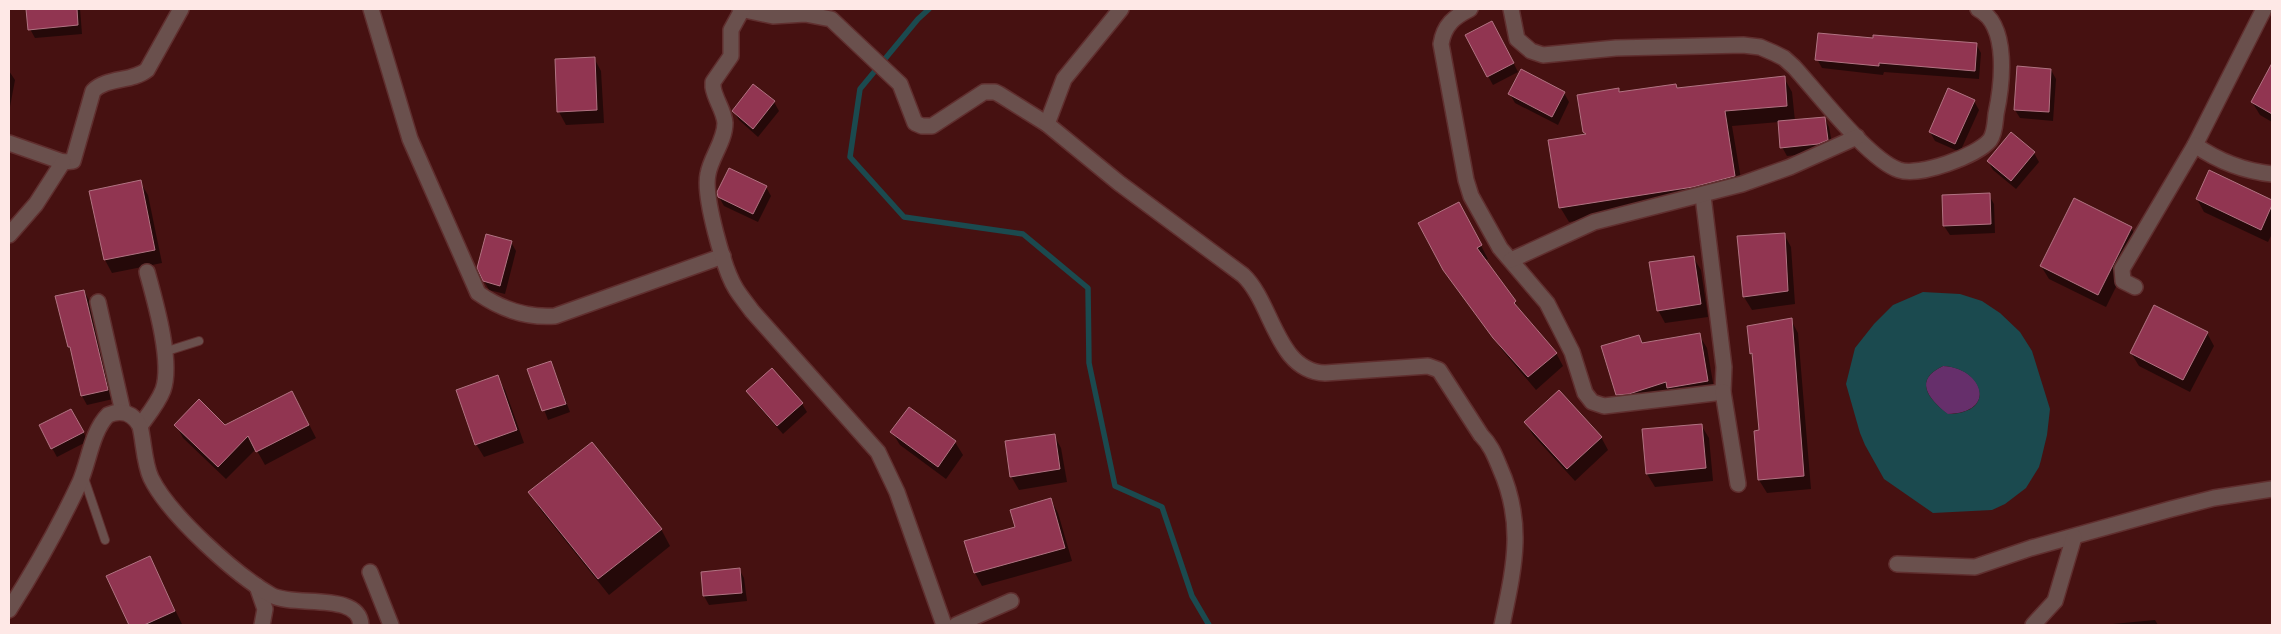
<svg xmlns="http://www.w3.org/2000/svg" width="2281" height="634" font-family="Merriweather,serif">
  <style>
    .green { fill: #662f6b }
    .water { fill: #1b4a4f; fill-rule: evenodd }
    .shadow { fill: #0007 }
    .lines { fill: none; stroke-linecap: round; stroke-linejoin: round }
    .stream { stroke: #1b4a4f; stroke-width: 5.5 }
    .building { fill: #913551; stroke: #b17382 }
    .service-casing { stroke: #602f2f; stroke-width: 10 }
    .minor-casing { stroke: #602f2f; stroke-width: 18 }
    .service { stroke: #6a504d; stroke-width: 8 }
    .minor { stroke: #6a504d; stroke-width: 15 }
  </style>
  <rect width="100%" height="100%" fill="#461111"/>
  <path class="green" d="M1943 366C1984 368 1998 413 1947 414 1928 398 1913 380 1943 366Z"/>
  <path class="water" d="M1923 292 1960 294 1982 301 2000 313 2020 332 2032 351 2050 409 2047 435 2041 460 2039 467 2026 488 2005 504 1992 510 1933 513 1884 479 1865 445 1860 433 1846 384 1855 348 1874 324 1893 305ZM1943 366C1983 368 1998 413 1948 414 1928 399 1913 380 1943 366Z"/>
  <g class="shadow">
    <polygon points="28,9 80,9 82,34 35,38 30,29"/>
    <polygon points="1497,31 1518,72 1493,85 1488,76"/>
    <polygon points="1874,40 1976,44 1981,53 1979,79 1884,72 1883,75 1822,68 1817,59"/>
    <polygon points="594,58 601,71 604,123 566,125 559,112 556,60"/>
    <polygon points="2272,66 2272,122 2260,115 2252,102"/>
    <polygon points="2051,70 2056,79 2053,121 2020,118 2015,110"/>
    <polygon points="9,71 15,80 9,112"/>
    <polygon points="1784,78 1792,92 1795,121 1824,118 1829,127 1833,148 1824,152 1787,156 1782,147 1779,122 1732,126 1743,191 1702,201 1569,222 1560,207 1586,135 1584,132 1618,90 1620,93 1676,85 1678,89"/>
    <polygon points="1564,93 1569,102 1558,125 1515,103 1510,94"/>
    <polygon points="1974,101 1979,110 1960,152 1935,141 1930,132"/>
    <polygon points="774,102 779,111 758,137 739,120 734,112"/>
    <polygon points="2034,153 2039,162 2016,189 1993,170 1988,161"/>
    <polygon points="2210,172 2272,201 2272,234 2268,242 2204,212 2197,199"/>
    <polygon points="140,182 148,195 162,263 112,273 105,260 91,192"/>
    <polygon points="766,187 771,196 758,222 724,206 719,197"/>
    <polygon points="1989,195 1994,204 1995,233 1950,235 1944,226"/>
    <polygon points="1466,217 1488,259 1485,260 1523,315 1556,353 1563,366 1536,390 1503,351 1444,269"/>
    <polygon points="2131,228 2139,241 2106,307 2049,279 2041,266"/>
    <polygon points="1784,234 1791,247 1795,304 1752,310 1744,297 1739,238"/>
    <polygon points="511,242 516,251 505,294 489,290 484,281"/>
    <polygon points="1693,257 1701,270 1708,317 1665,323 1658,310"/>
    <polygon points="84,291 89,300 113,399 87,405 82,396 73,354 69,347"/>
    <polygon points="1791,320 1798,333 1811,489 1767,493 1759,480 1760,431 1753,357 1751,353"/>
    <polygon points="2207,333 2214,346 2190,392 2139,366 2131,353"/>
    <polygon points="1699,335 1707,348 1715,394 1625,408 1617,395 1638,336 1643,344"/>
    <polygon points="551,362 570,412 548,420 529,370"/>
    <polygon points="772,370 802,404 807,412 783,434 753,400 748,391"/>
    <polygon points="497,377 505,390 524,443 484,457 476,444"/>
    <polygon points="299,405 316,438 265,465 256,449 226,479 183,438 176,425 225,426"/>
    <polygon points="76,419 88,441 57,457 52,448"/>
    <polygon points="1525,422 1601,437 1608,450 1575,481 1533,435"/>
    <polygon points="1701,425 1709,438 1713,481 1655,487 1647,474"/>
    <polygon points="892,432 955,442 963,455 946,479 900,445"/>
    <polygon points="1054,435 1061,448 1067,482 1019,490 1011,476"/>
    <polygon points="530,492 661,529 670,546 609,595 540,509"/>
    <polygon points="1051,500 1058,513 1072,561 982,586 975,573 966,542 1016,528"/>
    <polygon points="149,557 182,624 179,625 131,625 108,577"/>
    <polygon points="739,569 744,578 747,601 709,605 704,596 702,573"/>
    <polygon points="2155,620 2158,625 2102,625"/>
  </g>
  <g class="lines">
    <polyline class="stream" points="929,9 918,19 860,89 850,157 904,217 1023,234 1088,288 1089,363 1115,486 1162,507 1192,596 1209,625"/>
  </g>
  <g class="building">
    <polygon points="26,9 77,9 78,25 28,30"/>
    <polygon points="1492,21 1514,63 1487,77 1465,35"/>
    <polygon points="1818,33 1873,38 1873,35 1977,43 1975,71 1879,63 1879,66 1815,60"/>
    <polygon points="595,57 597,110 557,112 555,59"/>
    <polygon points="2272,63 2272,114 2251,102"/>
    <polygon points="2017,66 2051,69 2049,112 2014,110"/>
    <polygon points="1521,69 1565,92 1552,117 1508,94"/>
    <polygon points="1785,76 1787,106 1725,111 1735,176 1693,187 1559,208 1548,140 1586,134 1583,132 1577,95 1619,88 1619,92 1676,84 1677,88"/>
    <polygon points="753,84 775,101 753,129 732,111"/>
    <polygon points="1948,88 1975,100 1955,144 1929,132"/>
    <polygon points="1825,117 1828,140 1818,144 1780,148 1778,121"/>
    <polygon points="2011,132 2035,152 2011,181 1987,161"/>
    <polygon points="729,168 767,186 753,214 718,197 717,192"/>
    <polygon points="2209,170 2272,200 2272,205 2261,230 2196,199"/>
    <polygon points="141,180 155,250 104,260 89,191"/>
    <polygon points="1990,193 1991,224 1943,226 1942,195"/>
    <polygon points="2074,198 2132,227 2098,295 2040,266"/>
    <polygon points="1459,202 1482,245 1477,248 1516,301 1514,303 1557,353 1528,377 1493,338 1443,270 1418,223"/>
    <polygon points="1785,233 1788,291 1743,297 1737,236"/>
    <polygon points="486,234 512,241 500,286 483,281 477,268"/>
    <polygon points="1694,256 1701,304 1657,311 1649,262"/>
    <polygon points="84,290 108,390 81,396 70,347 68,347 55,296"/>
    <polygon points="2154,305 2208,332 2183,380 2130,353"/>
    <polygon points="1792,318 1804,476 1758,480 1754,431 1759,430 1752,353 1750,354 1747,326"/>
    <polygon points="1700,333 1708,381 1667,388 1666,382 1629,394 1616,395 1601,346 1639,335 1642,343"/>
    <polygon points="551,361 566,404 542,411 527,369"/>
    <polygon points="772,368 803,403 777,426 746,391"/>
    <polygon points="498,375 517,430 475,445 456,390"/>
    <polygon points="1559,390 1602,437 1567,469 1524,422"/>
    <polygon points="292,391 309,425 256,452 248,436 218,467 174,425 199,399 225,425"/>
    <polygon points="909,407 956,441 938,467 890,432"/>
    <polygon points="71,409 84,432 51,449 39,425"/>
    <polygon points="1702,424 1706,468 1646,474 1642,429"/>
    <polygon points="1055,434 1060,469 1010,477 1005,441"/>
    <polygon points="592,442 662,529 598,579 528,492"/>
    <polygon points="1051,498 1065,548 974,573 964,541 1015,527 1010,510"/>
    <polygon points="150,556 175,611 144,625 129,625 106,576"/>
    <polygon points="740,568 742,593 703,596 701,572"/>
  </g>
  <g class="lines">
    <defs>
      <g id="service">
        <polyline points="164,352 199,341"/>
        <polyline points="84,478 105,540"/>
      </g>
      <g id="minor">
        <path d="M371 9 410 139 478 293C502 310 526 318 555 316L723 256"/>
        <path d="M740 9 773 16 805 14 831 19 900 84 915 123 922 126H932L984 92H995L999 94 1047 124 1119 183 1243 275C1273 303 1276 371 1325 373L1428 366 1439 370 1481 435C1491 445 1495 456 1500 468 1525 524 1514 568 1502 625"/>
        <path d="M1470 9C1454 17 1444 25 1441 44L1466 180 1471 196 1500 248 1547 303 1572 352 1585 393 1592 402 1604 406 1723 392 1724 367 1703 196"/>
        <path d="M1511 9 1517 39 1531 51 1543 55 1616 48 1743 45 1760 47 1774 53 1784 58 1794 67C1817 92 1869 160 1899 170 1919 177 1977 156 1990 140 1995 133 1995 122 1996 114 2002 86 2010 25 1978 9"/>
        <path d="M2264 9 2195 145C2218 161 2244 171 2272 174"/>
        <path d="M742 10 731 30V56L713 82V87C715 100 724 110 725 123 725 141 711 157 708 174 703 196 724 270 736 289 741 297 747 304 752 311L878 452 897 492 944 625"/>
        <polyline points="1047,124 1064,79 1121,9"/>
        <path d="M9 143 63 162 73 161 93 91C106 77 132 82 147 70L181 9"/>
        <polyline points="9,235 36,204 63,162"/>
        <polyline points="1511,260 1594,222 1742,184 1790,167 1857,137"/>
        <polyline points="2135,287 2123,281 2122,269 2195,145"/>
        <polyline points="98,302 123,412"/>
        <polyline points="1723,392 1738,484"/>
        <path d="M140 426C148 415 158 403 163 390 173 362 155 301 147 272"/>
        <polyline points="1897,564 1975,567 2031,548 2171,509 2214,498 2272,489"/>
        <polyline points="370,572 391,625"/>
        <polyline points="257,586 265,609 262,625"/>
        <path d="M9 610C35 569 59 527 80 482 89 461 92 431 108 415 122 409 133 413 140 426 144 443 144 463 151 478 169 515 236 575 271 595 294 608 359 591 361 625"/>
        <polyline points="956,625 1011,601"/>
        <polyline points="2033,625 2055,601 2074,537"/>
      </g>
    </defs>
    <use href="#service" class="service-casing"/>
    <use href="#minor" class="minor-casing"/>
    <use href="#service" class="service"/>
    <use href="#minor" class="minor"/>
  </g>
  <rect width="2281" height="634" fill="none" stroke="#fee8e6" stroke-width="20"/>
</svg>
